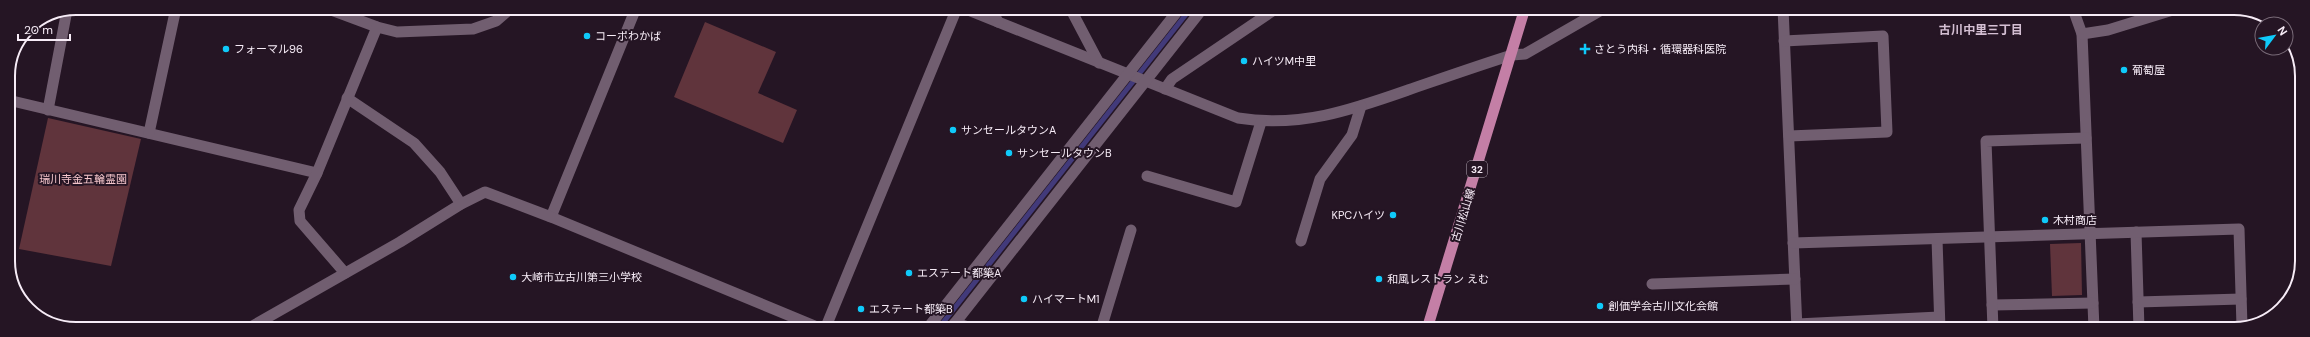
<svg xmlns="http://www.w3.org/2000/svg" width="2310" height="337" font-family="'DM Sans','Noto Sans JP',sans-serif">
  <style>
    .green { fill: #60343c }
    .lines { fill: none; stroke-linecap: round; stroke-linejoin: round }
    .stream { stroke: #423a7a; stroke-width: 5 }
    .minor { stroke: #715e70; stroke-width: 11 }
    .tertiary { stroke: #715e70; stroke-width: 11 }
    .primary { stroke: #c47fa6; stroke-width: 11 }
    .poi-dot { fill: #0fcafa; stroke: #251524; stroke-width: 1.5 }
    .labels { text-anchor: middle; stroke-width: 4; stroke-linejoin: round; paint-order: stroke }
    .shield { fill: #251524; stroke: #b8acb8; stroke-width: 1 }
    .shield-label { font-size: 10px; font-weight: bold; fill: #f7ecf7 }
    .poi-label { font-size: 11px; fill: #f7ecf7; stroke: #251524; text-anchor: start }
    .park-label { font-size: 11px; fill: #f4c5cb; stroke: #251524 }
    .street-label { font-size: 11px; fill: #f7ecf7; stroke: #251524 }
    .neighbourhood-label { font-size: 12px; font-weight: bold; fill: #d4bfd3; stroke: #251524 }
    .rim { fill: none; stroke: #f7ecf7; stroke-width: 2 }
  </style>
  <rect width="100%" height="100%" fill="#251524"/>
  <g class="green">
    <polygon points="705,22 776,52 758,93 797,110 783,143 674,97"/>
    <polygon points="48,118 141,139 111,266 19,249"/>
    <polygon points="2081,243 2082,295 2052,296 2050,244"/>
  </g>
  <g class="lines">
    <polyline class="stream" points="938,329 1191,8"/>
    <g class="minor">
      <polyline points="326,8 377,27 397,32 473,29 496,21 511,8"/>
      <path d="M963 8 1238 118C1300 128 1351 110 1408 90 1443 78 1477 66 1512 55"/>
      <polyline points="991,8 998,22"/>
      <polyline points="1070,8 1099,63"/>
      <polyline points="1783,8 1797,329"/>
      <polyline points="2073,9 2082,34 2094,329"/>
      <polyline points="2082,34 2108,30 2176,9"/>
      <polyline points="1784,41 1883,36 1887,132 1789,136"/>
      <polyline points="1165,89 1172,79 1277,8"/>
      <polyline points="347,98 414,143 440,172 461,204"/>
      <polyline points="8,100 317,173"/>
      <polyline points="48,110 67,10"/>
      <polyline points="149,133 176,8"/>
      <polyline points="1147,176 1236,202 1261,122"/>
      <polyline points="551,217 636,8"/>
      <polyline points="2136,232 2139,329"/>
      <polyline points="1937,239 1940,329"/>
      <polyline points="1301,241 1320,179 1352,135 1361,106"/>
      <polyline points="1793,243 2239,229 2242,326"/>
      <polyline points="345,273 300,221 299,210 317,173 377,27"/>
      <polyline points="1652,284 1795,279"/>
      <polyline points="2138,302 2241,299"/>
      <polyline points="1992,305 2093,303"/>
      <polyline points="955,323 1203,8"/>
      <polyline points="1797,324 1939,317"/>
      <polyline points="951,327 955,323 975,329"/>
      <polyline points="249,328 400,242 461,204 485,192 551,217 822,329"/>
      <polyline points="825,329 957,8"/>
      <polyline points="927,329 1180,8"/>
      <polyline points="1101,329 1131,230"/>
      <polyline points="1993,329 1986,141 2086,138"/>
    </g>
    <polyline class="tertiary" points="1512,55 1525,54 1605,8"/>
    <polyline class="primary" points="1427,329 1525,8"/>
  </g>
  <g class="poi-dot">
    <circle cx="587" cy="36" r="4"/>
    <circle cx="226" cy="49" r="4"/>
    <path d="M1583 43h4v4h4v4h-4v4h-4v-4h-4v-4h4z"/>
    <circle cx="1244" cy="61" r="4"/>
    <circle cx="2124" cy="70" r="4"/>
    <circle cx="953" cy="130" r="4"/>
    <circle cx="1009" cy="153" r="4"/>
    <circle cx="1393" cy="215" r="4"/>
    <circle cx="2045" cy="220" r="4"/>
    <circle cx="909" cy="273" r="4"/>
    <circle cx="513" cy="277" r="4"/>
    <circle cx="1379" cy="279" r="4"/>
    <circle cx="1024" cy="299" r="4"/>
    <circle cx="1600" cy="306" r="4"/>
    <circle cx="861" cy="309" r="4"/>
  </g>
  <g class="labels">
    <rect class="shield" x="1467" y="161" width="20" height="16" rx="3"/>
    <g class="shield-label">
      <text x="1477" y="173">32</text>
    </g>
    <g class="poi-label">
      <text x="595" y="40">コーポわかば</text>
      <text x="234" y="53">フォーマル96</text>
      <text x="1594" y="53">さとう内科・循環器科医院</text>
      <text x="1252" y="65">ハイツM中里</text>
      <text x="2132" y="74">葡萄屋</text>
      <text x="961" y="134">サンセールタウンA</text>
      <text x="1017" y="157">サンセールタウンB</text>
      <text x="1385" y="219" text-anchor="end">KPCハイツ</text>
      <text x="2053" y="224">木村商店</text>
      <text x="917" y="277">エステート都築A</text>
      <text x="521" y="281">大崎市立古川第三小学校</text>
      <text x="1387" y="283">和風レストラン えむ</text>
      <text x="1032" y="303">ハイマートM1</text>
      <text x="1608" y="310">創価学会古川文化会館</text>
      <text x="869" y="313">エステート都築B</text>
    </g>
    <g class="park-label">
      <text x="83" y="183">瑞川寺金五輪霊園</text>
    </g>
    <g class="street-label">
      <text transform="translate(1463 215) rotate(-73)" y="4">古川松山線</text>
    </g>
    <g class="neighbourhood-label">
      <text x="1981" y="34">古川中里三丁目</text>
    </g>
  </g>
  <path d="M0 0H2310V337H0ZM76 15H2234A61 61 0 0 1 2295 76V261A61 61 0 0 1 2234 322H76A61 61 0 0 1 15 261V76A61 61 0 0 1 76 15Z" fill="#251524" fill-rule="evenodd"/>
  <path class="rim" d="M76 15H2234A61 61 0 0 1 2295 76V261A61 61 0 0 1 2234 322H76A61 61 0 0 1 15 261V76A61 61 0 0 1 76 15Z"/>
  <g transform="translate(2274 36) rotate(58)"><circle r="19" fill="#251524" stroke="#796b78"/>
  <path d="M0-3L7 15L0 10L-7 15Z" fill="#0fcafa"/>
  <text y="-6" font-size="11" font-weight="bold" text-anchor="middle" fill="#f7ecf7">N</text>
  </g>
  <path d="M18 34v6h52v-6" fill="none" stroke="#f7ecf7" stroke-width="2"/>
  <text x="24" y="34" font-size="12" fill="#f7ecf7" stroke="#251524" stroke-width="3" paint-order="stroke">20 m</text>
</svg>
